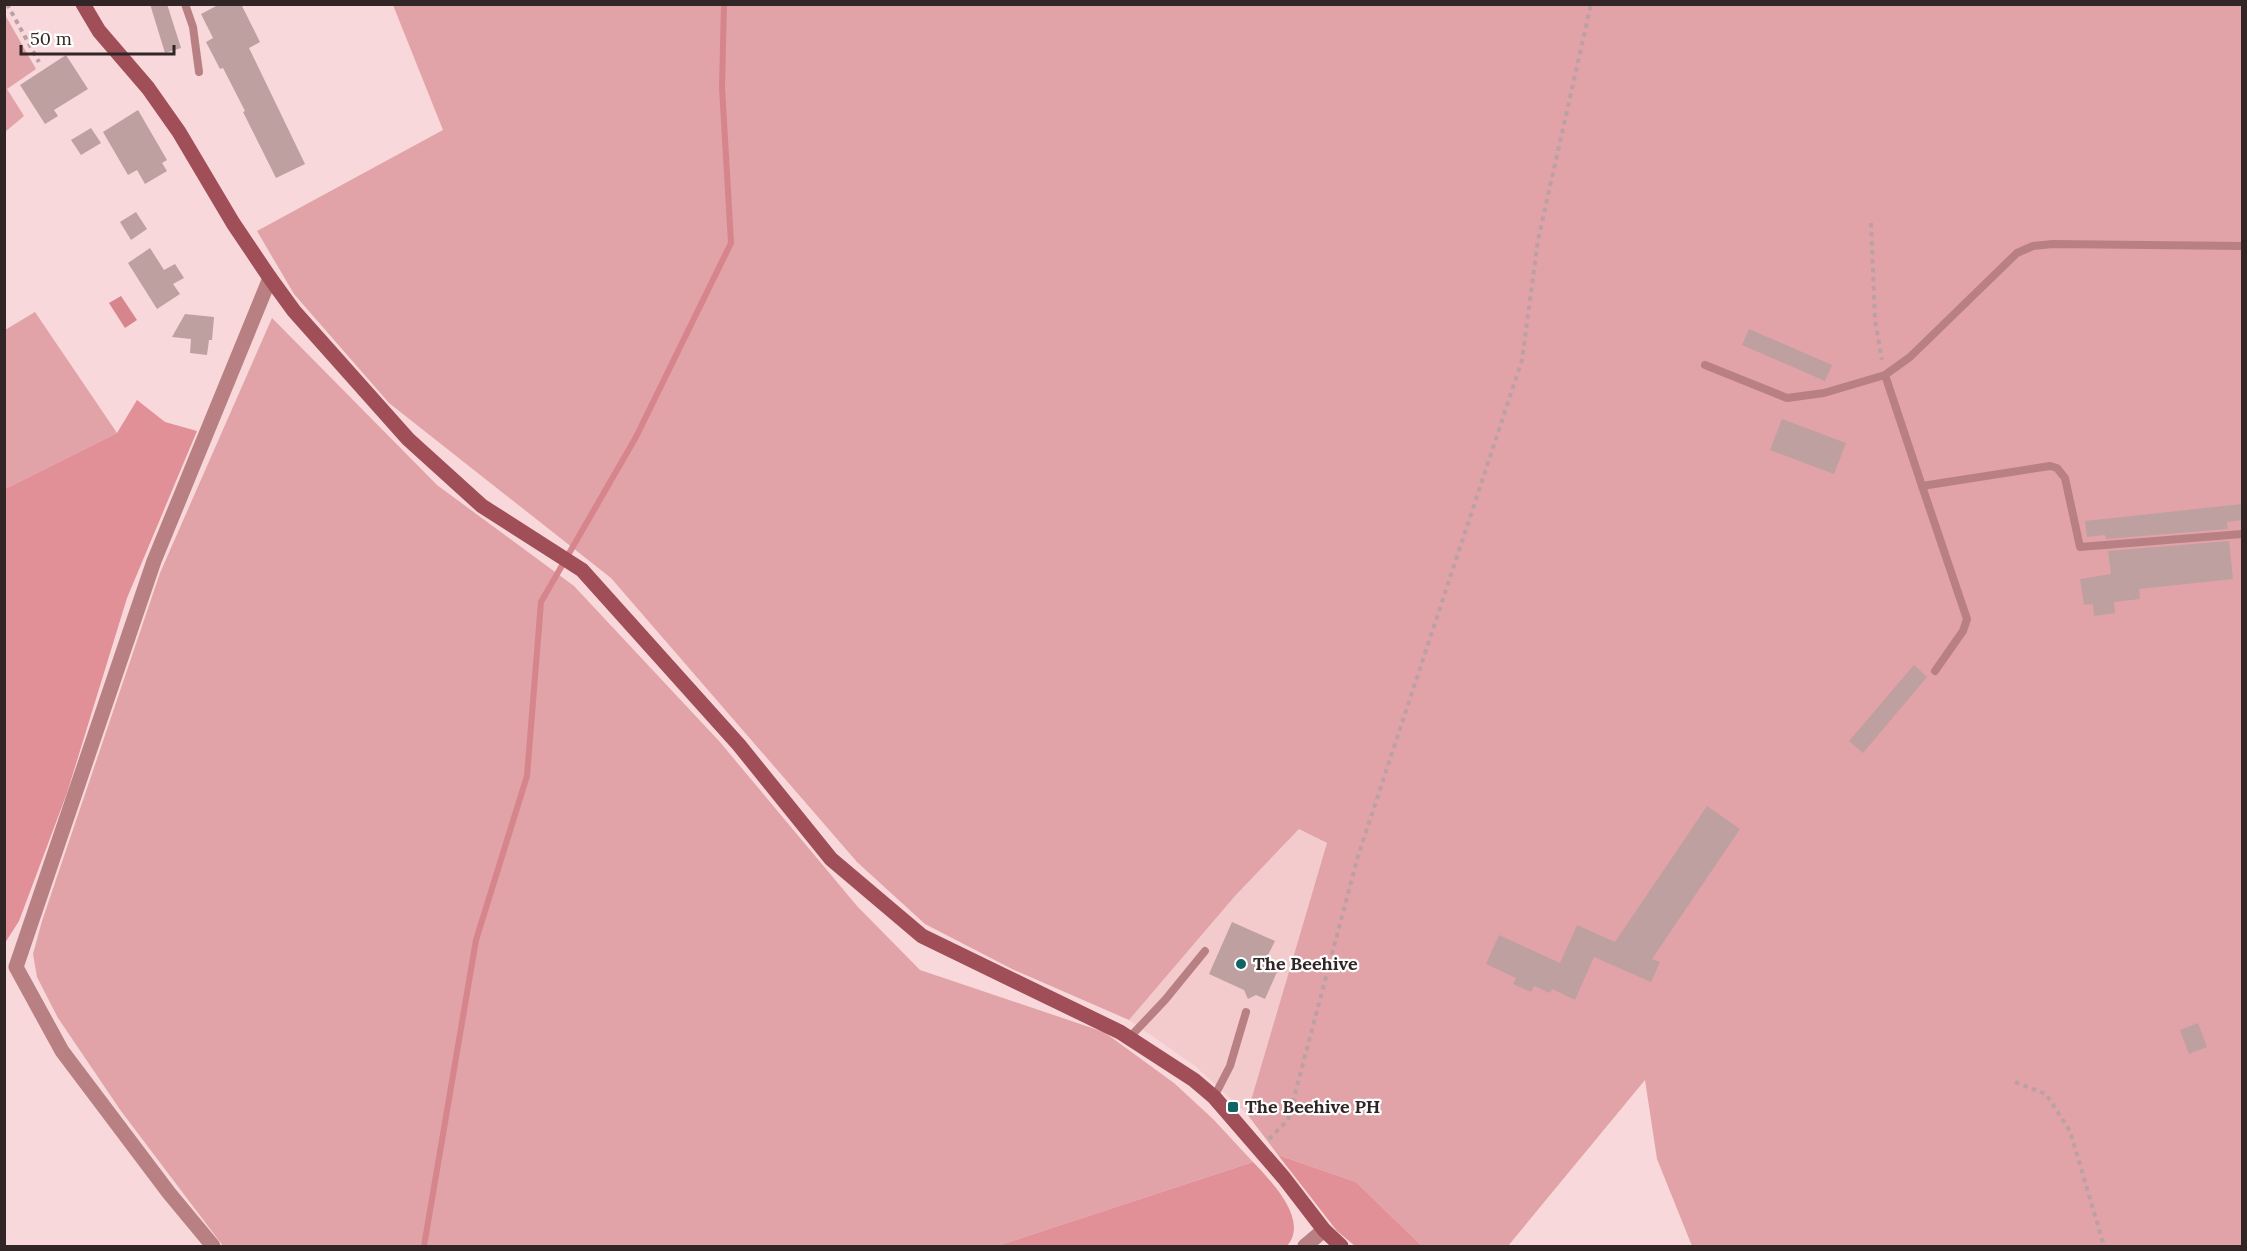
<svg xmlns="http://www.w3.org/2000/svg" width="2247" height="1251" font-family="Lora,serif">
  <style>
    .built { fill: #f3cbcd }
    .green { fill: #e1a3a7 }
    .forest { fill: #e29097 }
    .water { fill: #d5858b }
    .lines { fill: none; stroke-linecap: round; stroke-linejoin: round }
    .stream { stroke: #d5858b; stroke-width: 6 }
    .building { fill: #bea0a1 }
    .path { stroke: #bba1a3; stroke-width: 4; stroke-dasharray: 4.5 4.5; stroke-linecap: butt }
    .lane { stroke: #b98084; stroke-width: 8 }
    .street { stroke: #b98084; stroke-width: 15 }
    .secondary { stroke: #a04f58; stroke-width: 15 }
    .poi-dot { fill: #126363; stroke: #fff; stroke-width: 2 }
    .labels { text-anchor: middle; stroke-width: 4.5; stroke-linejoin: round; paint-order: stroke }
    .poi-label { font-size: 18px; font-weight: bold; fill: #312526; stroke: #fff; text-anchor: start }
  </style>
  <rect width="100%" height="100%" fill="#f8d8da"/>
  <polygon class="built" points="1300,828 1328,844 1247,1114 1195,1066 1129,1020 1235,896"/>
  <g class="green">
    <polygon points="393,5 2242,5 2242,1246 1692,1246 1657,1159 1645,1080 1508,1246 1422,1246 1356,1182 1278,1155 1247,1114 1327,843 1299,829 1235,896 1129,1020 1014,970 925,924 857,862 611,578 389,403 294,294 257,231 443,130"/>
    <polygon points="4,13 36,69 7,89 24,116 5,132"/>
    <polygon points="35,312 117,433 5,489 5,330"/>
    <polygon points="272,318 437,485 574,586 719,741 857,906 920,970 1104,1032 1174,1083 1213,1119 1253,1162 997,1246 223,1246 121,1111 58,1018 37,977 33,954 42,921 160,573"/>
  </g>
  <g class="forest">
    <polygon points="137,400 165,422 197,431 127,598 67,793 19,921 5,943 5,489 117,433"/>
    <polygon points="1278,1155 1356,1182 1422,1246 1355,1246 1337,1231"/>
    <path d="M1253 1162C1270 1180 1310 1220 1287 1246H997Z"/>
  </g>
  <polygon class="water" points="121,296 137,320 125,328 109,303"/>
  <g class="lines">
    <polyline class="stream" points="424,1246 476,940 527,776 541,602 636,437 731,243 722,87 724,4"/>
  </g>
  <g class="building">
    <polygon points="150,4 167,4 181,48 165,53"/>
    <polygon points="220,4 241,4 260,42 249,48 305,164 276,178 243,112 245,111 223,68 220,69 206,42 213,38 201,14"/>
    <polygon points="66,55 88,89 54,110 58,116 45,124 20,85"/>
    <polygon points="138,110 167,160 162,163 167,171 145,184 137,170 128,175 103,132"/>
    <polygon points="91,128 101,143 81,155 71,140"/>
    <polygon points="136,212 147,229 131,240 120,222"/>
    <polygon points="150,248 164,270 175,264 184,278 173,284 180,294 157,309 128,263"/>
    <polygon points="185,314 214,317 212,340 209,340 207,355 190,353 191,339 172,337"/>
    <polygon points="1749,329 1832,365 1825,381 1742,345"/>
    <polygon points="1782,419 1846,443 1834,474 1770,450"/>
    <polygon points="2242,504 2242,520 2227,522 2228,529 2106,539 2105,535 2087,537 2085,521"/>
    <polygon points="2229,541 2233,579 2139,589 2140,599 2114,602 2115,613 2094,616 2093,604 2084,605 2080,579 2111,574 2108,551"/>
    <polygon points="1914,665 1927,677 1863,753 1849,741"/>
    <polygon points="1707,806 1740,829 1652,959 1660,962 1651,982 1594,957 1575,1000 1552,989 1550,993 1534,986 1531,992 1513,984 1516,978 1486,964 1499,935 1560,963 1577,925 1615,942"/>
    <polygon points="1232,922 1275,941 1266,959 1269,960 1266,967 1277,972 1265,999 1256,995 1248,999 1244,990 1209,974"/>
    <polygon points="2198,1023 2207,1047 2189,1054 2180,1030"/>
  </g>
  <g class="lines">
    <g class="path">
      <polyline points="7,4 39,62"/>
      <polyline points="1871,223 1875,320 1882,360"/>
      <polyline points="2015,1082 2046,1094 2070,1131 2104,1246"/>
      <polyline points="1269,1139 1288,1120 1358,856 1522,360 1538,240 1591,4"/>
    </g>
    <g class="lane">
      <polyline points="185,4 193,27 199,72"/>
      <polyline points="1705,365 1787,398 1824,393 1885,375 1910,357 2017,253 2033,246 2053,244 2242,246"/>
      <polyline points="1885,375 1922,486 2050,466 2057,468 2065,478 2080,547 2242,534"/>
      <polyline points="1922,486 1967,619 1963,631 1935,671"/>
      <polyline points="1129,1038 1165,1000 1205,951"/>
      <polyline points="1214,1097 1230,1066 1246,1012"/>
    </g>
    <g class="street">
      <polyline points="213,1246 169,1193 62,1051 16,967 154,561 270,278"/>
      <polyline points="1305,1246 1324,1230"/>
    </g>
    <polyline class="secondary" points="83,4 99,31 148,88 179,132 233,223 270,278 294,311 408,439 482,506 582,570 739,745 831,859 922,936 1120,1032 1194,1080 1214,1097 1284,1178 1324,1230 1341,1246"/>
  </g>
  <g class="poi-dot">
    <circle cx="1241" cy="964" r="6"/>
    <rect x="1227" y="1101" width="12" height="12" rx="3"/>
  </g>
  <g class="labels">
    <g class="poi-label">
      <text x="1253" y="970">The Beehive</text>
      <text x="1245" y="1113">The Beehive PH</text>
    </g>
  </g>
  <rect width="2247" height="1251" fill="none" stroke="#312526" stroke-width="12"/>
  <path d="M21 45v9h153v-9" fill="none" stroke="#312526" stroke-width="3"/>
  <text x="30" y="45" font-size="18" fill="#312526" stroke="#ffffff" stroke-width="4.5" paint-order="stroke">50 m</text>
</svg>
